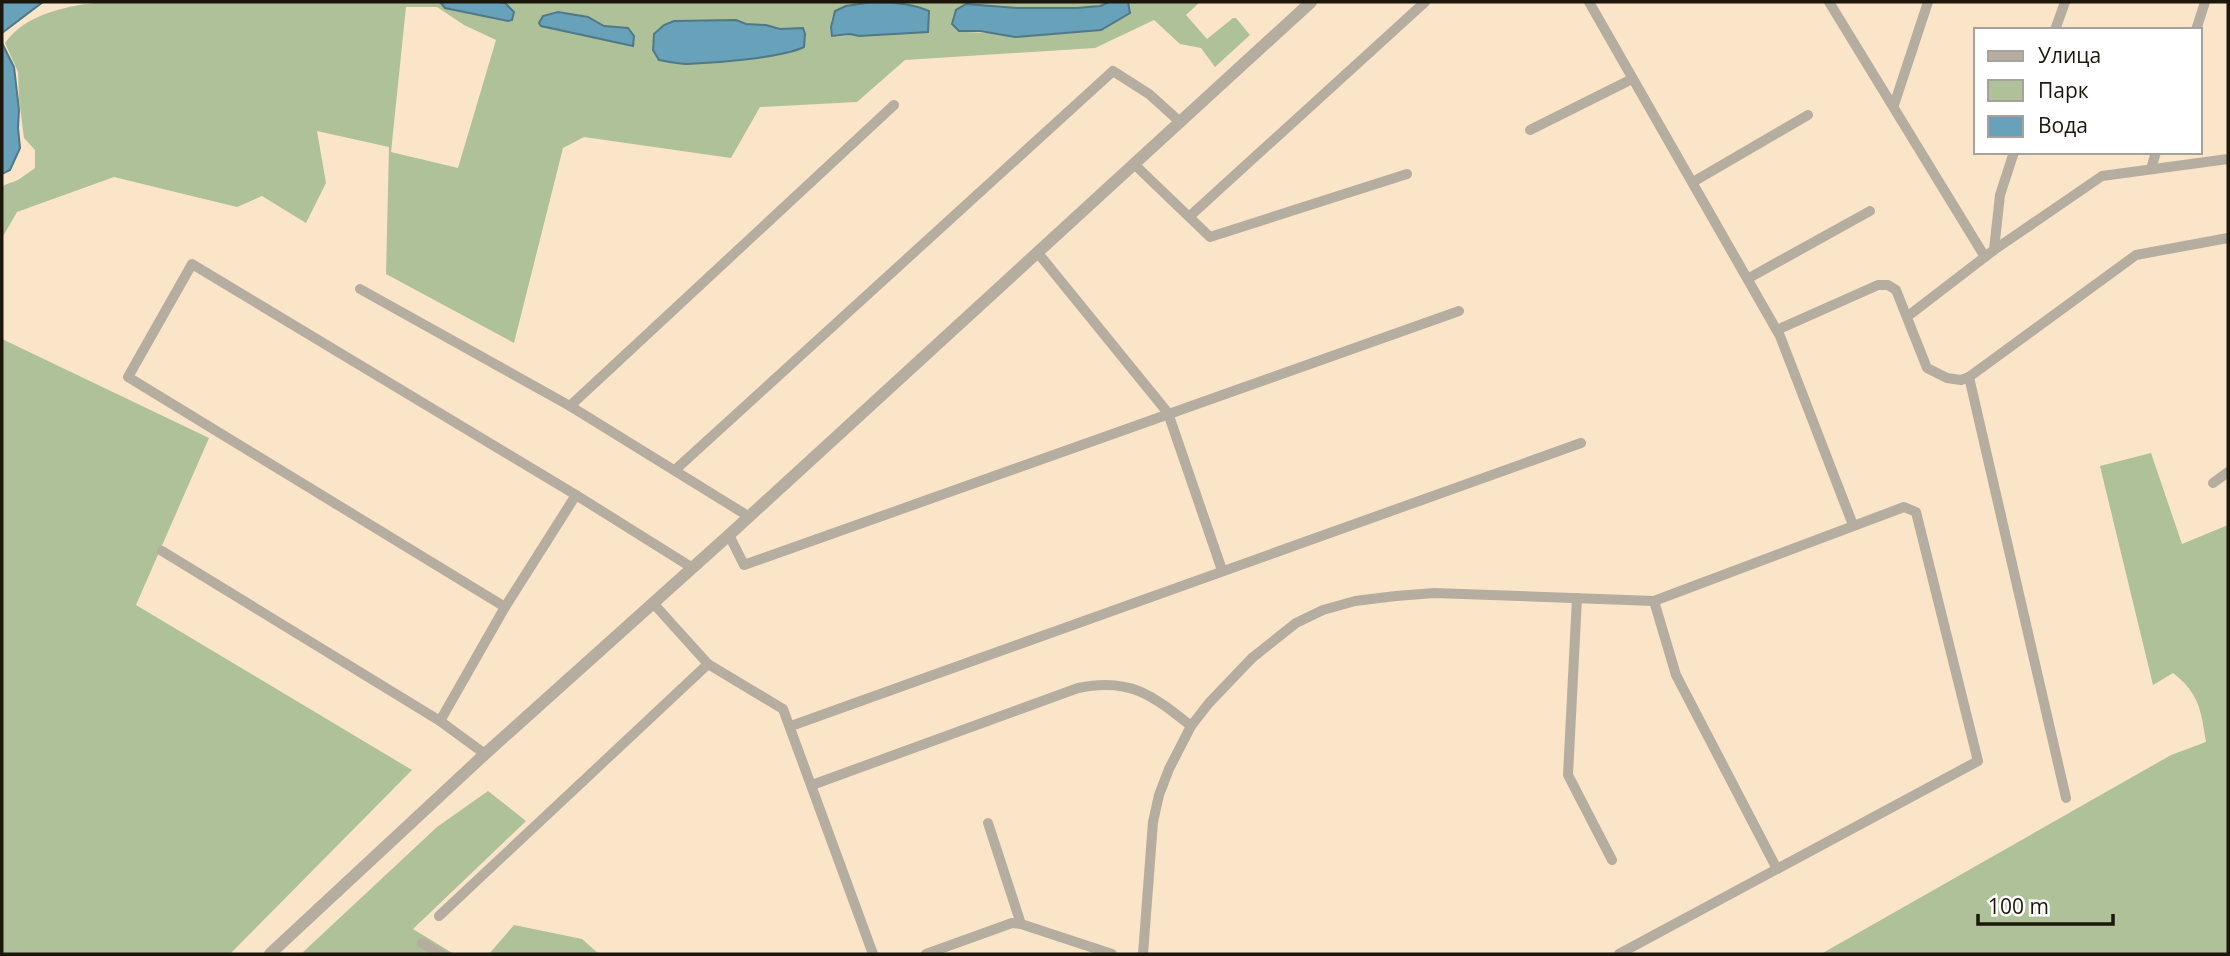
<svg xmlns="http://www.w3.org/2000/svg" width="2230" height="956" font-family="'Open Sans',sans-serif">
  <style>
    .green { fill: #afc199; fill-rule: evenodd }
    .water { fill: #67a2ba; stroke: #517886; stroke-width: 2 }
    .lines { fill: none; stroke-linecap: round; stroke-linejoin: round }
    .minor { stroke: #b6ada1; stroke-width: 10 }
    .tertiary { stroke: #b6ada1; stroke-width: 12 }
  </style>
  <rect width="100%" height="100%" fill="#fae5c9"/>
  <g class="green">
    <path d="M104 2H440L445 8 514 12 505 3 499 2H873C850 9 828 0 831 34 839 40 849 32 859 36L929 29V11C915 5 901 7 890 2H1109C1080 14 999 8 966 4V32L987 33 1101 30 1130 13 1128 2H1200L1186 15 1207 39 1233 18H1236L1250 35 1215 67 1201 48 1180 44 1154 20 1095 48 905 60 857 102 760 107 731 158 584 137 563 148 514 343 386 274 389 147 317 131 326 183 306 223 262 196 237 207 114 177 17 212 2 238V186L18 180 35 168V150L24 138 19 99 18 72 5 43C26 13 70 5 104 2ZM406 7H437L464 25 496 40 458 168 391 152ZM736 20 746 24 766 25 783 29 796 50 685 64 660 60 652 44 674 21Z"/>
    <polygon points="2,339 209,438 136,605 412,770 230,954 2,954"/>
    <path d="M2151 453 2182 544 2228 525V954H1821L2171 755 2206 742C2201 710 2199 693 2173 673L2153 685 2100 466Z"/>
    <polygon points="488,791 526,821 413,929 454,954 301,954 437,827"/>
    <polygon points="514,925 582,939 599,954 489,954"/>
  </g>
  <g class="water">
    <polygon points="2,2 67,2 43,2 2,33"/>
    <polygon points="440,2 499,2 505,3 514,12 512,20 508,21 445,8"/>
    <path d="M873 2C891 2 913 4 929 11L928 32 859 36 850 34 832 36 831 27 835 11 846 6Z"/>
    <polygon points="1109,2 1128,2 1130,13 1101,30 1015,37 980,31 959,31 952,24 956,10 966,4 1017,8 1077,8 1100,6"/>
    <polygon points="558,12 588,17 604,26 628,28 634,36 633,46 541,26 539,23 543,16"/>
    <path d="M736 20 746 24 766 25 780 29 803 28 805 34 804 47C781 58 715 63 687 64 678 64 669 62 659 60L653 50 654 34 664 25 674 21Z"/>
    <polygon points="2,43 14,67 19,110 18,128 20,148 10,170 2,174"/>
  </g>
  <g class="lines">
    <g class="minor">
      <polyline points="1589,2 1780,336 1853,525"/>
      <polyline points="1829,2 1985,257"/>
      <polyline points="2055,30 2065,2"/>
      <polyline points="2196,30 2205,2"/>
      <polyline points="1894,105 1928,2"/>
      <polyline points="1530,130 1632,79"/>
      <polyline points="1134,164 1210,237 1407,174"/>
      <polyline points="2151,169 2156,152"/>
      <polyline points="1693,182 1808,115"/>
      <polyline points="1190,216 1425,2"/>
      <polyline points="1994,250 2000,195 2014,152"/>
      <polyline points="1038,253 1168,413 1222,570"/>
      <polyline points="1749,278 1870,211"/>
      <polyline points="360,289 570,406 748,516"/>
      <polyline points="1908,316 1994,250 2102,176 2228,159"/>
      <polyline points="1777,330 1878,285 1888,285 1896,290 1927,368 1947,378 1961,380 1969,377 2136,255 2228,238"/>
      <polyline points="1969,377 2066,798"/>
      <polyline points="570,406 894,105"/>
      <polyline points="675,470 1113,71 1149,94 1179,121"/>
      <polyline points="2213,483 2228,472"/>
      <polyline points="729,535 744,565 1459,311"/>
      <polyline points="162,551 440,721 485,754"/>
      <polyline points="1577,598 1568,775 1612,860"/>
      <polyline points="1654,601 1676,675 1777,869"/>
      <polyline points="653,603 708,664"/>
      <polyline points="505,607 128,377 192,264 576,495 691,567"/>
      <polyline points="440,721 505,607 576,495"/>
      <polyline points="791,726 1581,443"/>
      <path d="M812 785 1078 688C1130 677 1152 695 1191 726"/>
      <polyline points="988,823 1021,924"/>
      <polyline points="439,916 708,664 783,709 873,954"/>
      <polyline points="422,943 441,954"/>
      <polyline points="926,954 1012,923 1021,924 1112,954"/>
      <polyline points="1143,954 1153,822 1159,795 1169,769 1191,726 1209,703 1252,658 1296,623 1323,610 1355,601 1396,596 1434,593 1654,601 1904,507 1916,512 1978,761 1619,954"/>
    </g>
    <polyline class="tertiary" points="270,954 485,754 729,535 1311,2"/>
  </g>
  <rect width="2230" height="956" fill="none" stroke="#1d160b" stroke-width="7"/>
  <rect x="1974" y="28" width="228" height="126" fill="#ffffff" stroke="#a5a29d" stroke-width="2"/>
  <rect x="1988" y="51" width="35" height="10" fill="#b6ada1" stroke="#a5a29d" stroke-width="2"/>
  <text x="2038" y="63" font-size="21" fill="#1d160b">Улица</text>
  <rect x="1988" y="80" width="35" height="21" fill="#afc199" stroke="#a5a29d" stroke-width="2"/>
  <text x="2038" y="98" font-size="21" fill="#1d160b">Парк</text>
  <rect x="1988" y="116" width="35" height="21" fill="#67a2ba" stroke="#a5a29d" stroke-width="2"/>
  <text x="2038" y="133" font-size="21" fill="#1d160b">Вода</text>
  <path d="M1978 914v10h135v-10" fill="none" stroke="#1d160b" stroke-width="3.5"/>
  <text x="1988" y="914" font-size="21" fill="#1d160b" stroke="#ffffff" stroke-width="5" paint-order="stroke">100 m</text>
</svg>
